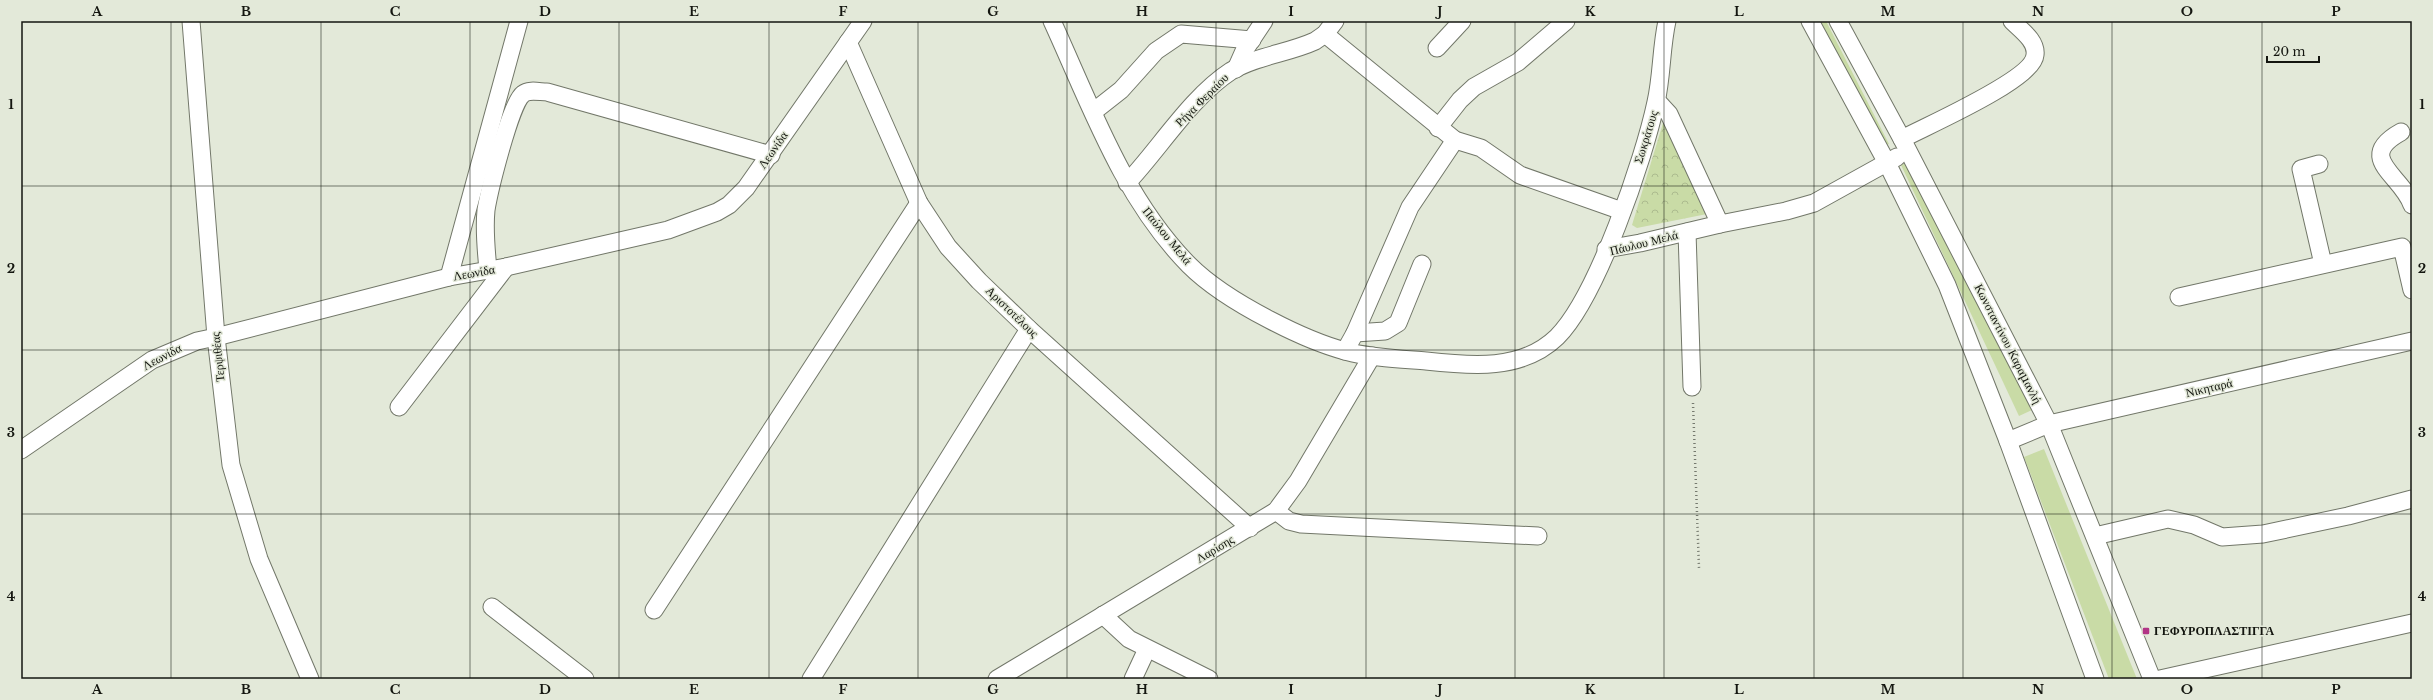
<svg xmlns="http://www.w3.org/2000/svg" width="2433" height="700" font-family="'Libre Baskerville',serif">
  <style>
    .grass { fill: #c9dba6 }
    .forest { fill: url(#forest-crowns) }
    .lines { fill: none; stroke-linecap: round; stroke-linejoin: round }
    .minor-casing { stroke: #727769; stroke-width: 19 }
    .path { stroke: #75796e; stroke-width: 2.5; stroke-dasharray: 1 3; stroke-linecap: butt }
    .minor { stroke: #fff; stroke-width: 17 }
    .grid { fill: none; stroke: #141610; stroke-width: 1; stroke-opacity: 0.55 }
    .poi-dot { fill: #b23586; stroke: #e3e9d9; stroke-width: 1.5 }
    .labels { text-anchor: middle; stroke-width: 3; stroke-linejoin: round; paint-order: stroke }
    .street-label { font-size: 12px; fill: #141610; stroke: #e3e9d9 }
    .poi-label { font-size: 12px; font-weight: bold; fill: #141610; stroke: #e3e9d9; text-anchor: start }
    .neatline { fill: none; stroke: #141610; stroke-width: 1.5 }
    .grid-label { font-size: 13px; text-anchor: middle; font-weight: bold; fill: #141610 }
  </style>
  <defs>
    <pattern id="forest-crowns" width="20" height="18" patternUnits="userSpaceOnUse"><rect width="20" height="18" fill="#c9dba6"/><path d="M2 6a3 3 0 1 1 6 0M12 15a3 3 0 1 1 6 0" fill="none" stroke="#acbb8e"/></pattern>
  </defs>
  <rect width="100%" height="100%" fill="#e3e9d9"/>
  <g class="grass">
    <polygon points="1820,21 1826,21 1889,144 1884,146"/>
    <polygon points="1906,163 2032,410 2019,416 1901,165"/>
    <polygon points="2044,449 2137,679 2109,679 2024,457"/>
  </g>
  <polygon class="forest" points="1663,123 1668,124 1707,214 1637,228 1632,225"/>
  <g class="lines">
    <defs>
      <g id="minor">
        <polyline points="191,21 216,337 231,465 259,559 310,679"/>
        <path d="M1052 21C1091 106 1123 198 1189 265 1212 288 1241 305 1270 320 1293 332 1319 344 1345 351 1371 358 1400 359 1426 361 1471 366 1522 371 1557 337 1597 297 1644 159 1656 102 1662 76 1661 48 1667 21"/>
        <polyline points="1810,21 1887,163 1947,285 2008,441 2095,679"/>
        <polyline points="1838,21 1902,139 2049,424 2152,679"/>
        <polyline points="1325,34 1455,140 1481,148 1520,175 1622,211"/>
        <polyline points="848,42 919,203 948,247 979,281 1029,329 1250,528"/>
        <polyline points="1437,48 1462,21"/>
        <polyline points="1236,69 1244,51 1264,21"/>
        <polyline points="1657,101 1669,114 1720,224"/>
        <polyline points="1093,112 1121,90 1156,51 1181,34 1252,40"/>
        <polyline points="1438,128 1460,100 1474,87 1518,62 1566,21"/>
        <path d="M2401 132C2354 158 2402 175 2412 205"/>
        <path d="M1902 139C1926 126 2033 80 2035 55 2037 41 2021 30 2012 21"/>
        <polyline points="2319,164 2301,169 2323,264"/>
        <path d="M1127 183C1160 148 1191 97 1231 71 1256 56 1289 53 1315 41L1325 34 1335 21"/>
        <polyline points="1687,232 1692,387"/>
        <polyline points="1606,249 1640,243 1720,224 1786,211 1814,203 1897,157"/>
        <path d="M488 269C486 250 484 230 486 210 489 192 510 104 523 94 529 89 540 92 547 92L771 155"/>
        <polyline points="449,277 519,21"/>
        <polyline points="2179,297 2402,247 2412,290"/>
        <polyline points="1355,333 1385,331 1398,323 1422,264"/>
        <polyline points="1345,351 1355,333 1410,207 1455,140"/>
        <polyline points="399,407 506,267"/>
        <polyline points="2008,441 2049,424 2412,341"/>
        <polyline points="21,450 152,360 197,341 216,337 449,277 506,267 668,230 717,212 729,205 746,188 863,21"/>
        <polyline points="1276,511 1289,521 1301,524 1538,536"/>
        <polyline points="2095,536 2168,519 2194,525 2222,537 2263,534 2348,516 2412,499"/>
        <polyline points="492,607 585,679"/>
        <polyline points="654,610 919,203"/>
        <polyline points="1103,615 1129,639 1209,679"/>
        <polyline points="811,679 1029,329"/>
        <polyline points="997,679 1276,511 1298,481 1372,356"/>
        <polyline points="1133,679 1147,649"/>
        <polyline points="2160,679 2412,623"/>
      </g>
    </defs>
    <use href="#minor" class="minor-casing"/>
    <polyline class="path" points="1693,403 1699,568"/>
    <use href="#minor" class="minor"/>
  </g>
  <path class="grid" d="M171 21V679M321 21V679M470 21V679M619 21V679M769 21V679M918 21V679M1067 21V679M1216 21V679M1366 21V679M1515 21V679M1664 21V679M1814 21V679M1963 21V679M2112 21V679M2262 21V679M21 186H2412M21 350H2412M21 514H2412"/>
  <rect class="poi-dot" x="2142" y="627" width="8" height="8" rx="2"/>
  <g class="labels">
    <g class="street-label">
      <text transform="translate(1202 100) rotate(-45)" y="4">Ρήγα Φεραίου</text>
      <text transform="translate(1646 137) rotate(-73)" y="4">Σωκράτους</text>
      <text transform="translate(773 150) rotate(-55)" y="4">Λεωνίδα</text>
      <text transform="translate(1167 236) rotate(51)" y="4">Παύλου Μελά</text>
      <text transform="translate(1644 243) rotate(-14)" y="4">Πάυλου Μελά</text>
      <text transform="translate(474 273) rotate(-10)" y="4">Λεωνίδα</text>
      <text transform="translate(1012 312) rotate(44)" y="4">Αριστοτέλους</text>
      <text transform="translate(2008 344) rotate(63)" y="4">Κωνσταντίνου Καραμανλή</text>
      <text transform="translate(162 357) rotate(-28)" y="4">Λεωνίδα</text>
      <text transform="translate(218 357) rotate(-96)" y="4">Τερψιθέας</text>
      <text transform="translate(2209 388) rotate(-13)" y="4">Νικηταρά</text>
      <text transform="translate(1215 549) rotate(-31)" y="4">Λαρίσης</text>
    </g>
    <g class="poi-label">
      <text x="2154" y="635">ΓΕΦΥΡΟΠΛΑΣΤΙΓΓΑ</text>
    </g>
  </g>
  <rect width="2433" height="700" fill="none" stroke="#e3e9d9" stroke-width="44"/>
  <path d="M2267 56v6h52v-6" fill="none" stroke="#141610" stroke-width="2"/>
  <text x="2273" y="56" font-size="12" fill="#141610" stroke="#e3e9d9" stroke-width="3" paint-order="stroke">20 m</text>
  <rect x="22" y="22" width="2389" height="656" class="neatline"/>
  <g class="grid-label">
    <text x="97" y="16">A</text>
    <text x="246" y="16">B</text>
    <text x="395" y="16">C</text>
    <text x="545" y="16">D</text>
    <text x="694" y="16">E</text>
    <text x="843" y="16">F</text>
    <text x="993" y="16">G</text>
    <text x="1142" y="16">H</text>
    <text x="1291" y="16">I</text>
    <text x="1440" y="16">J</text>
    <text x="1590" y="16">K</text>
    <text x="1739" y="16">L</text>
    <text x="1888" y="16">M</text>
    <text x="2038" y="16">N</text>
    <text x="2187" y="16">O</text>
    <text x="2336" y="16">P</text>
    <text x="11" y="109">1</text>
    <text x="2422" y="109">1</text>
    <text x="11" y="273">2</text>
    <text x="2422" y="273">2</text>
    <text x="11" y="437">3</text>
    <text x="2422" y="437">3</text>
    <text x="11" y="601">4</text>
    <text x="2422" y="601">4</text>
    <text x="97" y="694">A</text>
    <text x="246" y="694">B</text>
    <text x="395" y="694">C</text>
    <text x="545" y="694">D</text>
    <text x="694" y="694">E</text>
    <text x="843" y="694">F</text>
    <text x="993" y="694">G</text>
    <text x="1142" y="694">H</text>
    <text x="1291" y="694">I</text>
    <text x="1440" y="694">J</text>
    <text x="1590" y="694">K</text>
    <text x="1739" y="694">L</text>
    <text x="1888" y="694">M</text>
    <text x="2038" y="694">N</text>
    <text x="2187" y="694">O</text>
    <text x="2336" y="694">P</text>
  </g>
</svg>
